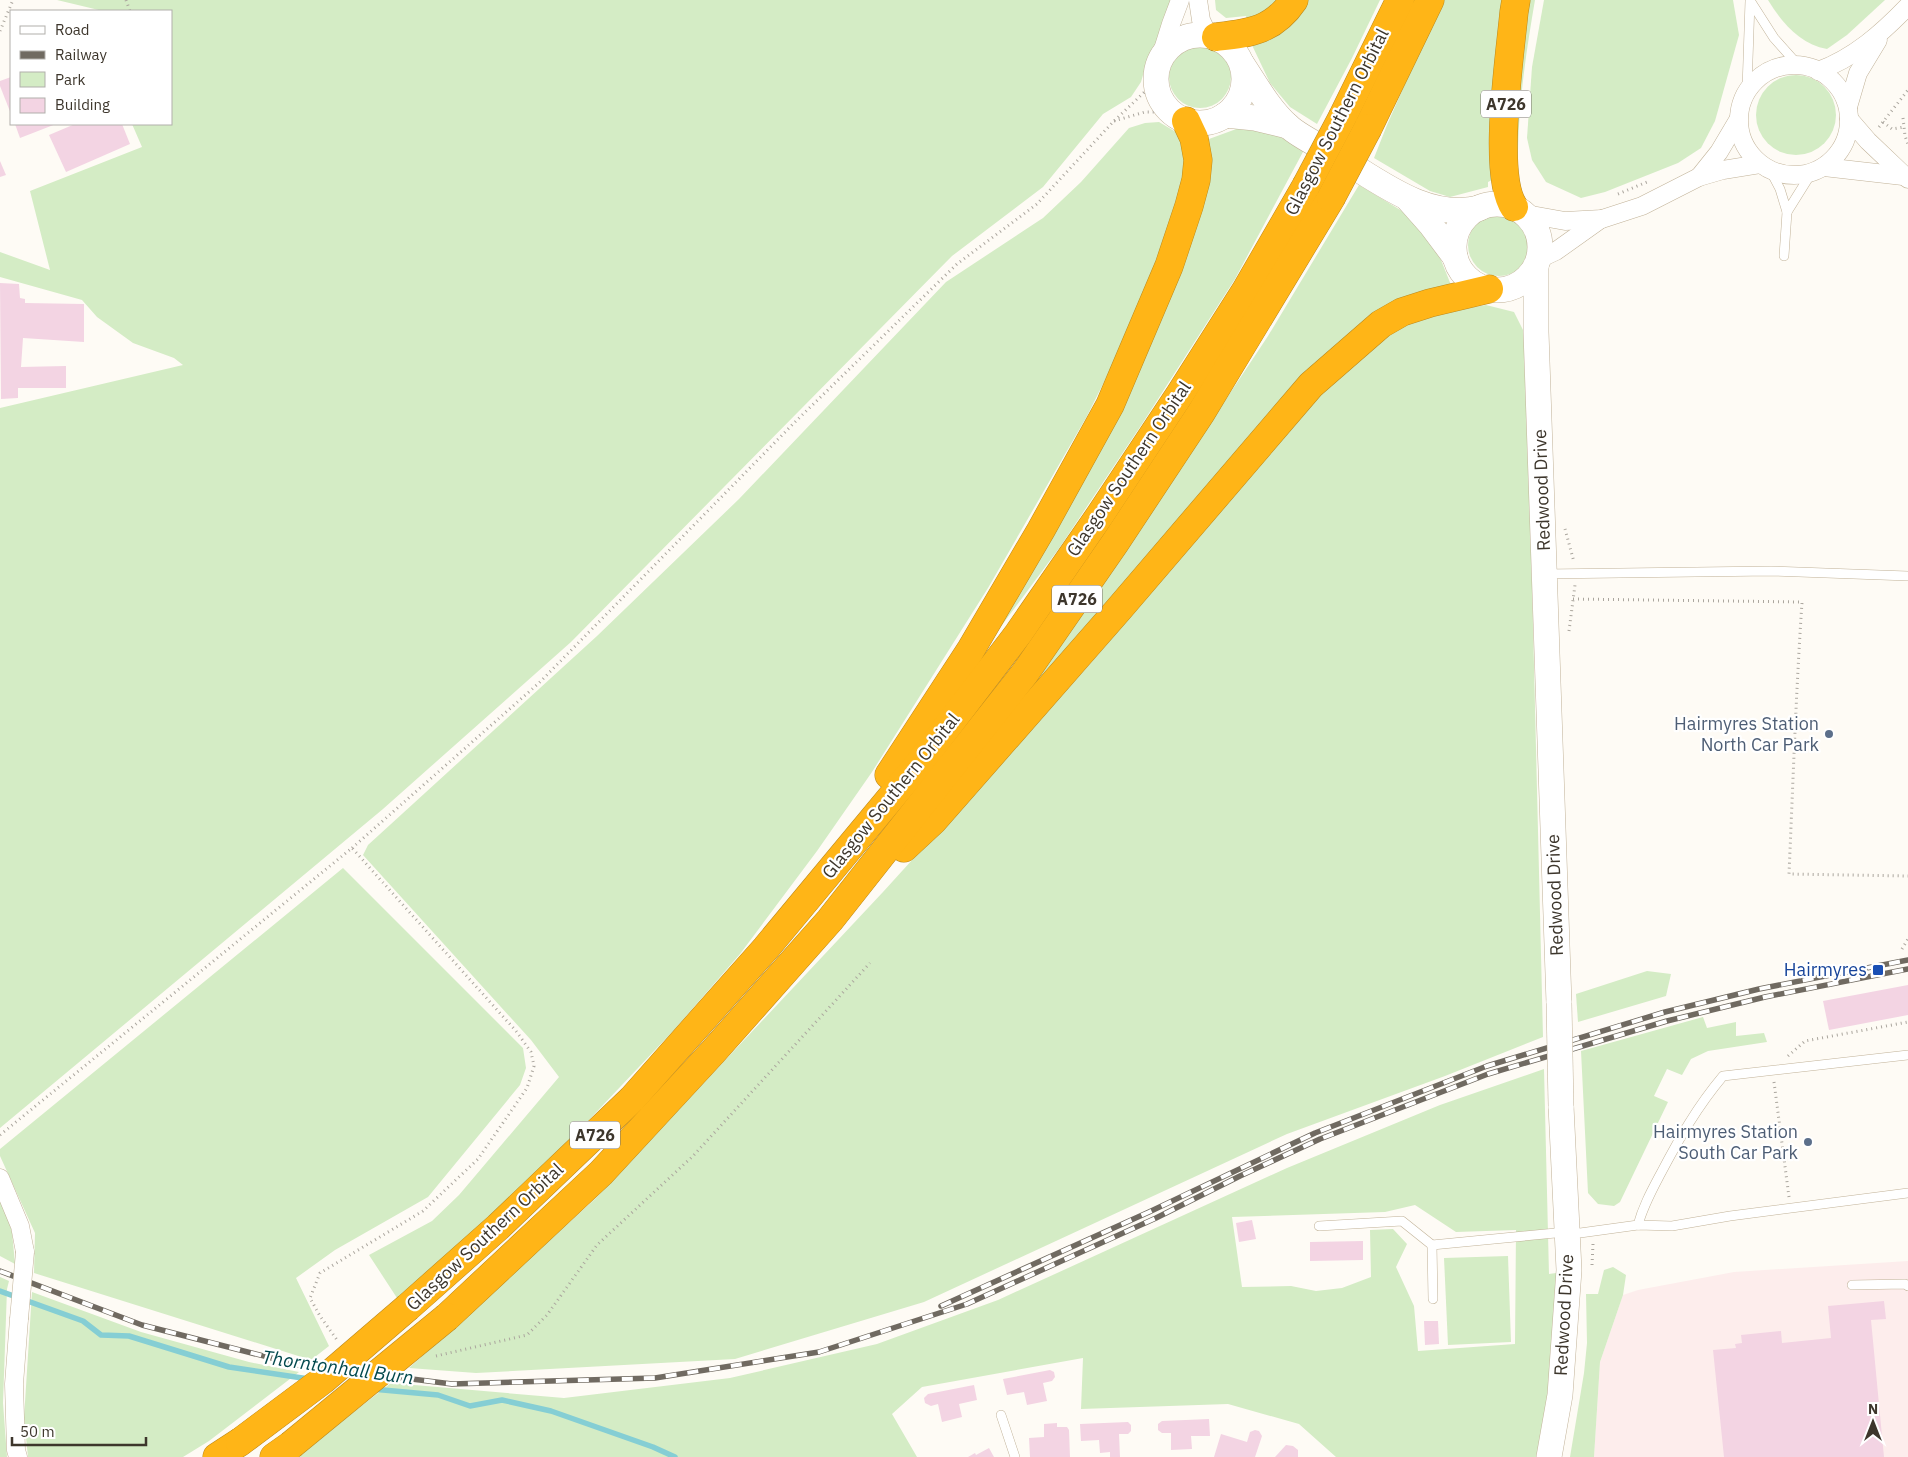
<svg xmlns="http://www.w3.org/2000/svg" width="1908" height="1457" font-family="'IBM Plex Sans',sans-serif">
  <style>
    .industrial { fill: #fdedec }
    .green { fill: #d4ecc5; fill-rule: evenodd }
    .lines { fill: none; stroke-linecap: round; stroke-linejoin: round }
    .stream { stroke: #85ced4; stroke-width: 5.5 }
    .building { fill: #f3d4e3 }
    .lane-casing { stroke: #c1b298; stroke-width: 10 }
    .street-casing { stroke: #c1b298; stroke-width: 19 }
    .secondary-casing { stroke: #c1b298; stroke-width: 26 }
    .highway-casing { stroke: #bb891e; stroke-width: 29 }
    .path { stroke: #aba69e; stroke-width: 3; stroke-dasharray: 1 4; stroke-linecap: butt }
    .lane { stroke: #fff; stroke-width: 9 }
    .street { stroke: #fff; stroke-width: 18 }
    .secondary { stroke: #fff; stroke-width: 25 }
    .highway { stroke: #ffb517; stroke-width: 28 }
    .rail-casing { stroke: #706a61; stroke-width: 5.5 }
    .rail { stroke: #fff; stroke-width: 4; stroke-dasharray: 11; stroke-linecap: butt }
    .street-bridge-casing { stroke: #c1b298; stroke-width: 19; stroke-linecap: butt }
    .secondary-bridge-casing { stroke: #c1b298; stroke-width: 26; stroke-linecap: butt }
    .highway-bridge-casing { stroke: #bb891e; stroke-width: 29; stroke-linecap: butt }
    .street-bridge { stroke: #fff; stroke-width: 18 }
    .secondary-bridge { stroke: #fff; stroke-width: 25 }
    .highway-bridge { stroke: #ffb517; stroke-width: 28 }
    .service-dot { fill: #5c6f8a; stroke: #fff; stroke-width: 2 }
    .transit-dot { fill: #1a4fb4; stroke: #fff; stroke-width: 2 }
    .labels { text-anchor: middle; stroke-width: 4.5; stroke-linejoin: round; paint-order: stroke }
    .shield { fill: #fff; stroke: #77726b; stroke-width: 1 }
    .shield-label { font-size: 16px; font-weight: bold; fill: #3d362c }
    .street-label { font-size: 18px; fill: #3d362c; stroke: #fff }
    .service-label { font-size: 18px; fill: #4e5e75; stroke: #fff; text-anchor: end }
    .transit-label { font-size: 18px; fill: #164399; stroke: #fff; text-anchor: end }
    .water-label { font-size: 19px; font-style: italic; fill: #03494e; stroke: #fff }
  </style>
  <rect width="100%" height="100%" fill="#fefbf5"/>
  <polygon class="industrial" points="1908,1261 1908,1457 1594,1457 1600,1362 1623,1295 1638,1290 1734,1272"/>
  <g class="green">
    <polygon points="57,0 1173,0 1164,31 1155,44 1147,61 1141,82 1131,97 1103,114 1043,187 952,256 571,642 383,809 0,1128 0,408 183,365 174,358 133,343 97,317 82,300 0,277 0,252 50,270 30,191 142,147 132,124 171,124 171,11 103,11"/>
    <polygon points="1215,0 1284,0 1248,21 1246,16 1226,18 1216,10"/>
    <polygon points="1307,0 1380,0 1352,58 1317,124 1290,107 1270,83 1251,43"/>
    <polygon points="1442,0 1510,0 1492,180 1488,182 1488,187 1450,197 1430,191 1374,158 1387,125"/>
    <path d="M1529 0H1535C1525 58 1517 114 1518 173L1513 157 1520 61Z"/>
    <polygon points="1544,0 1733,0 1739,35 1715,121 1701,148 1678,163 1605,192 1581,198 1546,182 1532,160 1527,138 1532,67"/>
    <path d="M1768 0H1885L1847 35 1827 49C1800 44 1782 23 1768 0Z"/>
    <circle cx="1200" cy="77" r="31"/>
    <circle cx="1796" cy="115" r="40"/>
    <polygon points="1159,122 1181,135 1187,141 1184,185 1154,266 1119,352 1087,416 988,588 872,772 817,851 740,954 673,1031 498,1216 397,1298 369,1255 432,1221 459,1195 559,1077 531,1040 363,855 368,845 597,636 739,499 946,282 1043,218 1081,182 1129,128 1145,123"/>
    <polygon points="1239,128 1269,131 1304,150 1235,279 1142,424 1060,547 956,687 1057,517 1209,162 1209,139"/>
    <polygon points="1359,185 1412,217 1437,250 1451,285 1399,306 1002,722 1143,524 1268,336"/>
    <circle cx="1499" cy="245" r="31"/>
    <polygon points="1486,305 1514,312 1526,336 1543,1037 1445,1076 1287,1134 924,1302 735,1359 476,1373 409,1368 595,1199 883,892 1090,664 1299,417 1352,361 1404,325 1456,310"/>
    <polygon points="343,868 523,1048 526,1068 520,1085 428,1197 335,1250 296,1278 329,1346 311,1360 34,1273 35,1233 0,1156 0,1149"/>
    <polygon points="1647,971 1671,974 1666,996 1578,1022 1576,994"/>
    <polygon points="1703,1017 1707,1028 1736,1022 1736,1036 1764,1033 1767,1042 1708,1051 1691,1059 1682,1075 1667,1069 1654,1096 1668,1102 1620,1202 1614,1206 1598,1204 1588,1193 1581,1051"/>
    <path d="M1544 1069 1549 1274 1556 1273C1557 1334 1552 1398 1536 1457H1336L1299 1424 1228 1404 1081 1409 1083 1358 922 1387 892 1414 917 1457H296L391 1383 564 1398 730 1378 877 1344 998 1300 1287 1168 1440 1105ZM1415 1205 1456 1232 1516 1230 1515 1344 1418 1351 1414 1306 1396 1267 1407 1244 1393 1229 1370 1230 1371 1277 1342 1288 1316 1291 1291 1286 1242 1287 1232 1217 1385 1212Z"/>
    <polygon points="0,1194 12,1232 15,1264 0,1256"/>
    <polygon points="1508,1256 1511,1342 1448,1345 1444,1258"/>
    <polygon points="1613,1267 1626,1275 1623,1295 1600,1362 1594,1457 1570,1457 1584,1373 1587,1343 1586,1294 1598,1294 1604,1270"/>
    <polygon points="0,1277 9,1281 7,1289 3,1403 7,1457 0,1457"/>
    <polygon points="32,1292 141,1332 249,1362 299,1372 209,1441 183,1457 28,1457 24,1418"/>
  </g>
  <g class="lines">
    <g class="stream">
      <polyline points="0,1291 83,1321 101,1335 129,1336 229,1367 309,1379"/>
      <polyline points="372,1389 438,1395 470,1406 502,1400 551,1411 653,1447 675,1457"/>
    </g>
  </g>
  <g class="building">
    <polygon points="11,77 11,114 0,86 0,81"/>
    <polygon points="15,124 56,124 20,138"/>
    <polygon points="75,124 122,124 130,144 66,172 49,135"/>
    <polygon points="0,161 6,175 0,177"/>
    <polygon points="0,283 19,284 20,298 25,299 25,303 84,304 84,342 23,338 21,367 66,366 66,388 18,388 18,398 1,399"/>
    <polygon points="1908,985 1908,1015 1829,1030 1823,1001"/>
    <polygon points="1252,1220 1256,1239 1239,1242 1236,1223"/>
    <polygon points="1363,1241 1363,1260 1310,1261 1310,1242"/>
    <polygon points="1884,1301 1886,1319 1871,1320 1884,1457 1724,1457 1713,1350 1736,1348 1735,1344 1742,1343 1741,1335 1781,1331 1782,1343 1831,1338 1828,1306"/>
    <polygon points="1424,1321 1438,1321 1439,1344 1425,1345"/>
    <polygon points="1050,1370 1054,1372 1055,1377 1052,1381 1043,1383 1047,1401 1027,1405 1024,1392 1007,1395 1003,1379"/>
    <polygon points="974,1385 977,1400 959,1404 962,1417 942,1422 938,1404 931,1406 925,1403 924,1398 928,1394"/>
    <polygon points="1209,1419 1210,1436 1191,1436 1192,1449 1171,1450 1171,1433 1162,1433 1158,1430 1158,1424 1162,1421"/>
    <polygon points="1128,1422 1131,1425 1131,1431 1128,1434 1119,1434 1120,1457 1110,1457 1110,1452 1100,1453 1099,1440 1081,1441 1080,1424"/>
    <polygon points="1057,1423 1057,1427 1067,1427 1069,1430 1070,1457 1030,1457 1029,1438 1044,1437 1044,1424"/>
    <polygon points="1255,1430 1259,1431 1262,1436 1255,1457 1214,1457 1221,1434 1247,1442 1250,1432"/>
    <polygon points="1286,1445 1293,1446 1298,1450 1298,1457 1275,1457"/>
    <polygon points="989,1448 994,1457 968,1457 975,1453 976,1455"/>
  </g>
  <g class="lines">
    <defs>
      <g id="lane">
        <polyline points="1751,2 1774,38 1799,66"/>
        <polyline points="1747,89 1750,1"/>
        <polyline points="1770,170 1780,189 1787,212 1812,172"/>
        <polyline points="1784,256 1787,212"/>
        <polyline points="1545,574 1771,571 1908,576"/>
        <path d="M1638 1225C1643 1206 1652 1190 1661 1173 1680 1137 1697 1107 1723 1076L1908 1055"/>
        <polyline points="1319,1226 1402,1221 1432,1245 1566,1232 1580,1233 1638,1225 1672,1226 1730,1216 1908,1193"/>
        <polyline points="1432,1245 1433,1299"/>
        <polyline points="1852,1285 1905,1284 1908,1286"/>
        <polyline points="1001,1415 1015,1457"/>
      </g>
      <g id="street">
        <polyline points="1198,0 1201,20 1208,35"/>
        <polyline points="1160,59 1171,24 1180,0"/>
        <circle cx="1794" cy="120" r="55"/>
        <path d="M1818 71C1854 58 1882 33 1908 6"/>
        <polyline points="1848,107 1858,73 1878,40"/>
        <polyline points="1849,119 1868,141 1908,179"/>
        <polyline points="1824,167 1903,176"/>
        <polyline points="1699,177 1719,152 1738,120"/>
        <polyline points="1526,214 1565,221 1602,219 1642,206 1699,177 1723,170 1760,164"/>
        <polyline points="1539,259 1556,251 1601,219"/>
        <polyline points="0,1178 20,1226 25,1252"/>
        <polyline points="18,1457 16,1450 14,1384 19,1319"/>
      </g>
      <g id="secondary">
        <circle cx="1200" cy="79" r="44"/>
        <path d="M1242 64C1256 85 1269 109 1288 126 1300 137 1322 147 1337 156 1379 181 1427 221 1480 208"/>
        <polyline points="1225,115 1255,118 1288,126"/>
        <polyline points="1408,199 1431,225 1455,257"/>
        <circle cx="1497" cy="247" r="43"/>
        <polyline points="1536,267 1536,332 1559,1003"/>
        <polyline points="1549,1457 1560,1395 1569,1270 1561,1106"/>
      </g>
      <g id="highway">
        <path d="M1216 37C1250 33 1273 31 1294 0"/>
        <polyline points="1343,116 1400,0"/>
        <polyline points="1368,128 1430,0"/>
        <path d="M1514 207C1492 175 1510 55 1514 12L1516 0"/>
        <polyline points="889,775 970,651 1041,530 1110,405 1169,266 1189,206 1196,180 1198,160 1194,138 1186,121"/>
        <polyline points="904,848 933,821 1119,609 1311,385 1381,324 1402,312 1430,303 1489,289"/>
        <polyline points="408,1307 498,1227 632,1099 766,948 918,765 1018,634 1100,515 1180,394 1246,290 1306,186"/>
        <polyline points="447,1317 601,1173 713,1052 830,920 1025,673 1115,543 1201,413 1331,198"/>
        <polyline points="217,1457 240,1442"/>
        <polyline points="274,1457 291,1445"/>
      </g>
    </defs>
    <use href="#lane" class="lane-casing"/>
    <use href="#street" class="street-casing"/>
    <use href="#secondary" class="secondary-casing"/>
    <use href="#highway" class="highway-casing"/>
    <g class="path">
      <polyline points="126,0 130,11"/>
      <polyline points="0,31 13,0"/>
      <polyline points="1903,118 1905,136 1908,144"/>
      <polyline points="1114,121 1145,112 1166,112"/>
      <polyline points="1883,122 1892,129 1904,127"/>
      <polyline points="1879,127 1908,90"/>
      <polyline points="1618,194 1647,182"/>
      <polyline points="1565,529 1574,562"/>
      <path d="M1573 599 1802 602C1796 692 1793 783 1789 874L1908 876"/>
      <polyline points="1569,631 1575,585"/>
      <polyline points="352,848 539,683 793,424 957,264 1037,204 1113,122 1156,81"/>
      <polyline points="1902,949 1908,939"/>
      <polyline points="1788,1056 1805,1041 1908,1022"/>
      <polyline points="1774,1082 1789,1197"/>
      <polyline points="0,1135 352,848 516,1031 531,1052 534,1066 527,1088 478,1159 423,1211 320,1273 310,1298 320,1316 337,1340"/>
      <polyline points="1592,1265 1593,1244"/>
      <polyline points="436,1356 527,1335 547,1315 597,1245 693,1156 870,963"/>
    </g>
    <use href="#lane" class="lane"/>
    <use href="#street" class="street"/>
    <use href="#secondary" class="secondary"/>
    <use href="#highway" class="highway"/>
    <defs>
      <g id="rail">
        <polyline points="0,1271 142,1325 299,1365 452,1384 655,1378 819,1352 967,1304 1156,1218 1240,1176 1320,1139 1488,1074 1667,1021 1765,997 1908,969"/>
        <polyline points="941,1306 1149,1212 1315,1133 1487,1066 1665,1012 1759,989 1908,960"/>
      </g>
    </defs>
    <use href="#rail" class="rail-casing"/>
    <use href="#rail" class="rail"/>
    <defs>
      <polyline id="street-bridge" points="19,1319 25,1252"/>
      <polyline id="secondary-bridge" points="1559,1003 1561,1106"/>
      <g id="highway-bridge">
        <polyline points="1306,186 1343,116"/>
        <polyline points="1331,198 1368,128"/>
        <polyline points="240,1442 323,1380 408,1307"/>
        <polyline points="291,1445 447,1317"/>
      </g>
    </defs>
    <use href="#street-bridge" class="street-bridge-casing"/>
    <use href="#secondary-bridge" class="secondary-bridge-casing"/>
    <use href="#highway-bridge" class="highway-bridge-casing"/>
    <use href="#street-bridge" class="street-bridge"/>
    <use href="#secondary-bridge" class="secondary-bridge"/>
    <use href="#highway-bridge" class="highway-bridge"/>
  </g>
  <g class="service-dot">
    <circle cx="1829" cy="734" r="5"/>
    <circle cx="1808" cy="1142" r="5"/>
  </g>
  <rect class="transit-dot" x="1872" y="964" width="12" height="12" rx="2.5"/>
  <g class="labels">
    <g class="shield">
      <rect x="1481" y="90.5" width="50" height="27" rx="4"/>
      <rect x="1052" y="585.5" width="50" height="27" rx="4"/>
      <rect x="570" y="1121.5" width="50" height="27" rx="4"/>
    </g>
    <g class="shield-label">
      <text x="1506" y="110">A726</text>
      <text x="1077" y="605">A726</text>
      <text x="595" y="1141">A726</text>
    </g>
    <g class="street-label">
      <text transform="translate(1337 122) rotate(-63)" y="6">Glasgow Southern Orbital</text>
      <text transform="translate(1129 469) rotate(-56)" y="6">Glasgow Southern Orbital</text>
      <text transform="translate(1542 490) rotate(-92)" y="6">Redwood Drive</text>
      <text transform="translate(891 796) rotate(-51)" y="6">Glasgow Southern Orbital</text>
      <text transform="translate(1555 895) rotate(-92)" y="6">Redwood Drive</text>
      <text transform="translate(485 1237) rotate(-43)" y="6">Glasgow Southern Orbital</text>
      <text transform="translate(1564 1315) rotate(-87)" y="6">Redwood Drive</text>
    </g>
    <g class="service-label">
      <text x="1819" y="730">Hairmyres Station<tspan x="1819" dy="21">North Car Park</tspan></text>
      <text x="1798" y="1138">Hairmyres Station<tspan x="1798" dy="21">South Car Park</tspan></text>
    </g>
    <g class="transit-label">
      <text x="1867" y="976">Hairmyres</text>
    </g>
    <g class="water-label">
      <text transform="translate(338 1367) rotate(8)" y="7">Thorntonhall Burn</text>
    </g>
  </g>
  <rect x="10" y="10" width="162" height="115" fill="#ffffff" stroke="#b1afab"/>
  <rect x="20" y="26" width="25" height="8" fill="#ffffff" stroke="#b1afab"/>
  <text x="55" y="35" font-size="15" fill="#3d362c">Road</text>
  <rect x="20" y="51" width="25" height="8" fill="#706a61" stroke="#b1afab"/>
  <text x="55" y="60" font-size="15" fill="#3d362c">Railway</text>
  <rect x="20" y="72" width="25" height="15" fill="#d4ecc5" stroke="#b1afab"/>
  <text x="55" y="85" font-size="15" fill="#3d362c">Park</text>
  <rect x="20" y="98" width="25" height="15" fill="#f3d4e3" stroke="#b1afab"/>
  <text x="55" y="110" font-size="15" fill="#3d362c">Building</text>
  <g transform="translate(1873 1422)" stroke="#ffffff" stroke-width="4" paint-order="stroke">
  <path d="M0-4L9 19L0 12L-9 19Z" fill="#3d362c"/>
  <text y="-8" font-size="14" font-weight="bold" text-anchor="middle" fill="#3d362c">N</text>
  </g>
  <path d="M12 1437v8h134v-8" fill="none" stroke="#3d362c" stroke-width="2.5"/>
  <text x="20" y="1437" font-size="15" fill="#3d362c" stroke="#ffffff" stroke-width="4" paint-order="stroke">50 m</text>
</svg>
